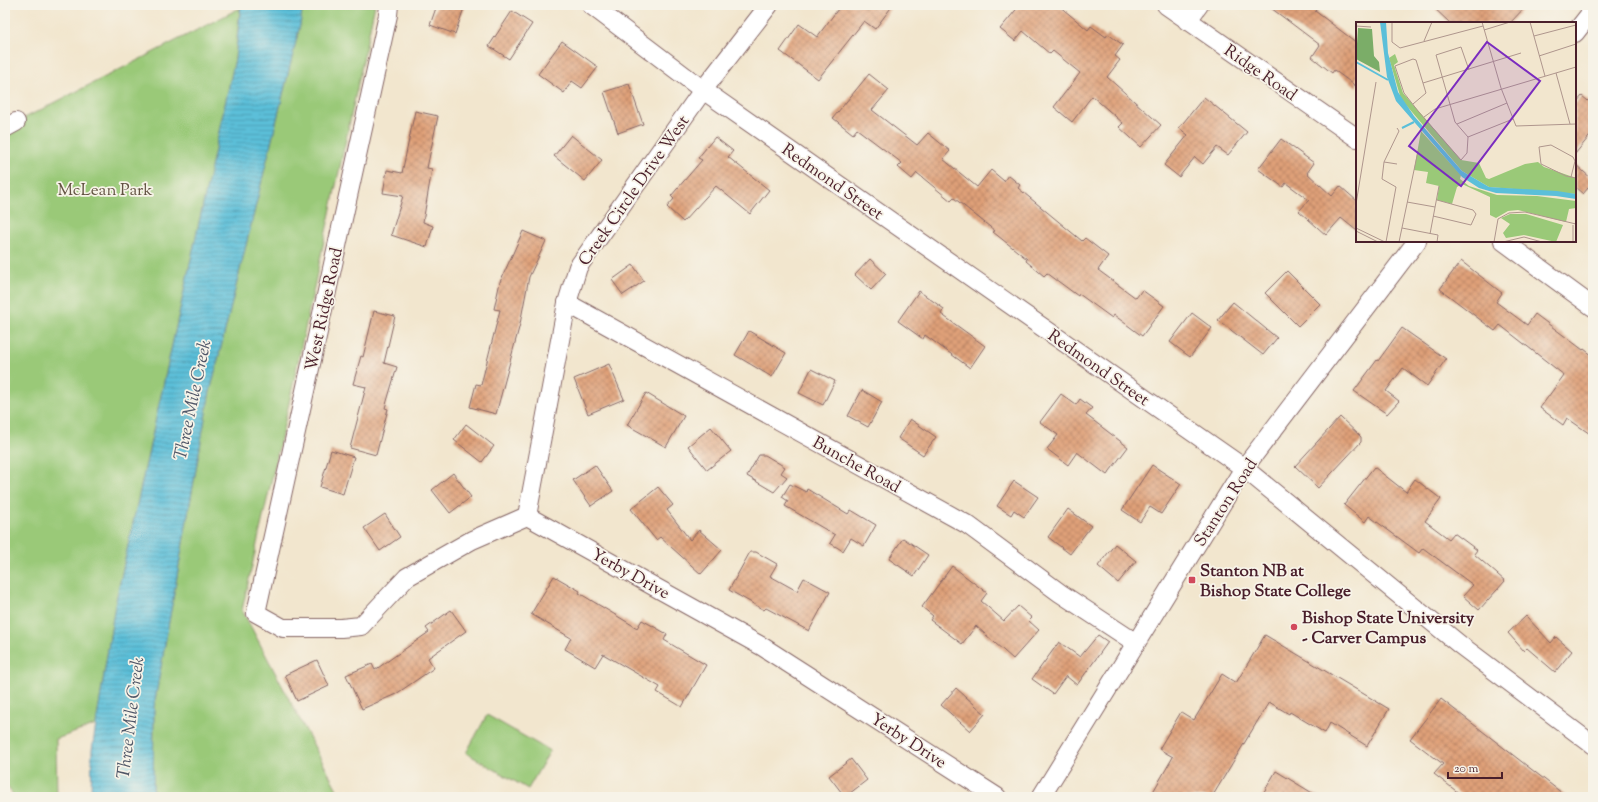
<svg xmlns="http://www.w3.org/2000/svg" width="1598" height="802" font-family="'Sorts Mill Goudy',serif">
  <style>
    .green { fill: #9ac978; stroke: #727452 }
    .water { fill: url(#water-rules); stroke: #526f82 }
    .building { fill: url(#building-cross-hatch) }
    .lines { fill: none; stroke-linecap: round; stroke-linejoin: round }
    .minor-casing { stroke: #856564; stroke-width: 20 }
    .minor { stroke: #fff; stroke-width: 18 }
    .poi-dot { fill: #d1495b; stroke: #f7f3e8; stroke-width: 1.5 }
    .labels { text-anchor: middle; stroke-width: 3.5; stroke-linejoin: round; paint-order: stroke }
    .street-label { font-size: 17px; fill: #4a1f2b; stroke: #f7f3e8 }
    .park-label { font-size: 17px; fill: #625242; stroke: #f7f3e8 }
    .poi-label { font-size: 17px; font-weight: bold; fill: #4a1f2b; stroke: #f7f3e8; text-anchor: start }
    .water-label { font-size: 18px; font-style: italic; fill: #505768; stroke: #f7f3e8 }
    .inset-river { fill: none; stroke: #5bbfd9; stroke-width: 2 }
    .inset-road { fill: none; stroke: #af968d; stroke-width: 1 }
    .view { fill: #7b2cbf; fill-opacity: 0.15; stroke: #7b2cbf; stroke-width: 2 }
    .inset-edge { fill: none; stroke: #4a1f2b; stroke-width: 2 }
  </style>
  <defs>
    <pattern id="water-rules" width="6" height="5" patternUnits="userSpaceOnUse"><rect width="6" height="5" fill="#5bbfd9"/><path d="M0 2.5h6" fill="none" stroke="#4d9bb0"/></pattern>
    <pattern id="building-cross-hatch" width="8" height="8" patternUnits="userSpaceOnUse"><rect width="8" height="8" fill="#dfa078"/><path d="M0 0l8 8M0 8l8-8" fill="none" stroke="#b78263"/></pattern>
  </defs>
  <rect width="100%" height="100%" fill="#f7f3e8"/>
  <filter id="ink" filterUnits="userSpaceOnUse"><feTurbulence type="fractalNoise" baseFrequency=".025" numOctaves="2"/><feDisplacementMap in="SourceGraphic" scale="8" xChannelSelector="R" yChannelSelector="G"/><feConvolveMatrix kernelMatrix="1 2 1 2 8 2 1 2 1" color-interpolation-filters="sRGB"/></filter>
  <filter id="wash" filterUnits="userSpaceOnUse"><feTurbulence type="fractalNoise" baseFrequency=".012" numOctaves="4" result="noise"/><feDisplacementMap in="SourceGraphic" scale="16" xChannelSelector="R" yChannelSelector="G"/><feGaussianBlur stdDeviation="0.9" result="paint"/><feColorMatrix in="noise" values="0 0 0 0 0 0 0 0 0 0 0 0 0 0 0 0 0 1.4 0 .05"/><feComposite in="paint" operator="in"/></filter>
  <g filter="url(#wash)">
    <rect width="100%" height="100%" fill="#f2e6ce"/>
    <g class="green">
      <polygon points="303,5 375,5 289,403 242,610 341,797 153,797 154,706 209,396 300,25"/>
      <polygon points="240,8 235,59 115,605 96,725 56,739 57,797 15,797 5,784 5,128"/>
      <polygon points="487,715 550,751 528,789 466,753"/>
    </g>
    <polygon class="water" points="241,5 303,5 300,25 209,396 154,706 153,797 91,797 92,750 115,605 235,59"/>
    <g id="blocks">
      <g class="building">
        <polygon points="437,5 465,5 455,34 430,25"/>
        <polygon points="841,5 893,5 875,29 864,21 818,79 780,51 799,24 817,37"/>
        <polygon points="1020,5 1058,5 1088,30 1091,26 1106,37 1108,34 1123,45 1115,56 1120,60 1107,77 1161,125 1141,147 1119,127 1123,123 1092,96 1072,122 1054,107 1080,73 1053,51 1050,54 1023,31 1015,41 1000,29"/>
        <polygon points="1267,5 1320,5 1315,11 1357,43 1357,87 1334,70 1332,73 1312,57 1320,45"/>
        <polygon points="1431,5 1527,5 1510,23 1450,23"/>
        <polygon points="512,11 532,24 509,59 489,46"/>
        <polygon points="562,41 598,67 582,88 572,81 564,93 538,74"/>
        <polygon points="869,74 889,90 872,110 917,145 928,133 950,151 943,159 977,187 991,170 1004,181 1008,175 1020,185 1018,188 1082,241 1085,238 1108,256 1098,270 1136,298 1142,290 1164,306 1142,336 1114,315 1112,318 1079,294 1078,296 1047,273 1044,276 1026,261 1027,259 993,232 995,231 954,198 951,201 917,173 912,179 898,167 902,163 857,129 853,134 833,118"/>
        <polygon points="629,84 643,124 618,133 604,92"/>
        <polygon points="1582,96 1593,105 1593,132 1575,154 1575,104"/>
        <polygon points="1204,97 1247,132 1228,155 1217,147 1203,164 1195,157 1179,177 1164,165 1188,135 1179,128"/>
        <polygon points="415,111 438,116 427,168 432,169 423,222 433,226 427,247 391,235 403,196 383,193 387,170 402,173"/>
        <polygon points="571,135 602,160 585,181 554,156"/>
        <polygon points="715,137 733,151 728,157 769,190 750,214 716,186 683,222 667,207 674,199 671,196 702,160 698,158"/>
        <polygon points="1281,139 1314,163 1307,173 1332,196 1340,186 1357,201 1357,231 1341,218 1326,235 1299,211 1309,200 1286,183 1283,187 1258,169"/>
        <polygon points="1575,164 1593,180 1593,182 1583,194 1575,187"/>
        <polygon points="523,231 546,241 529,277 520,324 496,414 470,407 476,384 481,385 500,310 494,309 500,282"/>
        <polygon points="870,259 886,274 871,290 855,275"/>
        <polygon points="1461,261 1502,293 1496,302 1527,325 1535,314 1583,350 1584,349 1593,356 1593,436 1567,418 1563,425 1540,408 1564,375 1500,325 1495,331 1440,289"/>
        <polygon points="633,265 644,281 623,295 612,280"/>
        <polygon points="1287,271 1320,304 1298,326 1265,293"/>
        <polygon points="919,291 944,309 941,314 985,346 970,368 925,335 923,339 898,321"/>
        <polygon points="1233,302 1277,338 1263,355 1218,320"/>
        <polygon points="374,311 395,316 384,363 397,367 385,408 388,409 376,455 350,448 366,387 353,384 361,356 363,357"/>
        <polygon points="1192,313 1212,328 1190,357 1170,342"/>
        <polygon points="1402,328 1446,359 1427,386 1403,368 1386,391 1399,401 1387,414 1354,391 1377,360 1378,361"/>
        <polygon points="749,331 786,353 772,377 735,355"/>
        <polygon points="609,364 624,399 588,414 574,379"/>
        <polygon points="811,369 835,381 823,405 799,393"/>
        <polygon points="862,390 882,402 868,427 848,416"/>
        <polygon points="646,393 684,416 666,447 627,425"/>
        <polygon points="1061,394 1076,405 1080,399 1092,408 1086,415 1128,447 1107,475 1077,452 1068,465 1047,449 1058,435 1040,422"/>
        <polygon points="1340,417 1361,437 1361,442 1318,488 1295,466"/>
        <polygon points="910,419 936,437 923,455 898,438"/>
        <polygon points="466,424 494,446 482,462 454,440"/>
        <polygon points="711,427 731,451 707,470 688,446"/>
        <polygon points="331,450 354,457 343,494 320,487"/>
        <polygon points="759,455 765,455 785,467 781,473 787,477 774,492 747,476"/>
        <polygon points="595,465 613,491 591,506 573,480"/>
        <polygon points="1152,465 1181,484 1161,514 1150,507 1140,522 1122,510"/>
        <polygon points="1374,467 1406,492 1415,479 1441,499 1425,521 1449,539 1454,533 1477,550 1474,554 1505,581 1479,610 1463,596 1473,585 1423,548 1419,553 1369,516 1365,522 1344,505"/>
        <polygon points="453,473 471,497 450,513 432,490"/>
        <polygon points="1014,481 1038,497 1024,517 1014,510 1011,515 997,506"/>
        <polygon points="790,484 806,492 807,489 848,514 851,510 876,525 864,546 851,538 843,551 830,543 835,535 785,506 788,501 782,497"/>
        <polygon points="658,487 673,505 667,510 690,540 699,530 722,550 701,574 660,537 656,540 631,509"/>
        <polygon points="1068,509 1091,526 1070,554 1048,537"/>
        <polygon points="385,514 400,537 380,551 364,528"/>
        <polygon points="903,538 928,555 914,576 889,559"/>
        <polygon points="1115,544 1136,561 1118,583 1098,566"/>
        <polygon points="750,552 756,552 777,564 770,576 797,591 804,578 830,592 809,631 766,608 764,610 729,590"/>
        <polygon points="952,566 987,593 981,601 1004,621 1018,606 1032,618 1029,621 1039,630 1013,659 976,626 962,644 930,620 933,616 922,607"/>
        <polygon points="554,576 580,591 579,593 637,628 642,620 667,634 664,640 706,665 682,707 657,692 660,687 603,654 595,667 565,649 571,638 531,614"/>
        <polygon points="451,610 466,631 428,658 434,668 396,694 362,709 346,675 372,664 375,670 429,632 426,628"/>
        <polygon points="1526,616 1551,643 1556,637 1572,651 1555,672 1527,648 1524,651 1508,633"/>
        <polygon points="1098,635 1108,642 1077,685 1066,676 1053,694 1032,679 1059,642 1080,657"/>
        <polygon points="1265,635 1389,709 1367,746 1330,723 1325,733 1290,712 1289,714 1269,702 1212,797 1150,797 1173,757 1159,749 1181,712 1194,720 1222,674 1236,683"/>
        <polygon points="317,660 329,686 297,701 285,675"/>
        <polygon points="956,688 985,714 970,731 941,705"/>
        <polygon points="1441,699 1567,797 1464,797 1434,774 1443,764 1410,739"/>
        <polygon points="851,759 867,780 845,797 829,776"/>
        <polygon points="1276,771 1319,797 1261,797"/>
      </g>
    </g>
  </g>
  <g filter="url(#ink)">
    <use href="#blocks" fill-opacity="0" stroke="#856564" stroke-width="1"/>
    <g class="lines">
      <defs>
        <g id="minor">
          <polyline points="389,5 388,15 256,613 283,628 341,628 361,626 407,577 472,540 527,516 763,647 997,797"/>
          <polyline points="591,5 703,90 1244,468 1459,644 1593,745"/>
          <polyline points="1166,5 1357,138"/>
          <polyline points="1187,21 1199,5"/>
          <polyline points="1575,33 1593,10"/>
          <polyline points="5,128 16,122"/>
          <polyline points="1503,241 1593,307"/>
          <polyline points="567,303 968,525 1060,593 1136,643"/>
          <polyline points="527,516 567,303 578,267 703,90 769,5"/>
          <polyline points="1041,797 1244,468 1417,241"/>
        </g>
      </defs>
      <use href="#minor" class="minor-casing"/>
      <use href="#minor" class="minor"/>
    </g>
  </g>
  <g class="poi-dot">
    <rect x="1188" y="576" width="8" height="8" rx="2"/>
    <circle cx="1294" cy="627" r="4"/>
  </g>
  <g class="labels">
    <g class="street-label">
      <text transform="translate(1261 72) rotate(35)" y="6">Ridge Road</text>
      <text transform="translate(833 181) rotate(35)" y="6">Redmond Street</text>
      <text transform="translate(633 190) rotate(-55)" y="6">Creek Circle Drive West</text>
      <text transform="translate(323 309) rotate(-78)" y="6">West Ridge Road</text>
      <text transform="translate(1099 367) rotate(35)" y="6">Redmond Street</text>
      <text transform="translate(857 464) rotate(29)" y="6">Bunche Road</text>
      <text transform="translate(1225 502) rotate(-57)" y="6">Stanton Road</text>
      <text transform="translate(631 573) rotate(29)" y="6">Yerby Drive</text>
      <text transform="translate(909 740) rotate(33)" y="6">Yerby Drive</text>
    </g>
    <g class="park-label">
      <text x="105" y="195">McLean Park</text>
    </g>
    <g class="poi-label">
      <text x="1200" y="576">Stanton NB at<tspan x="1200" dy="20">Bishop State College</tspan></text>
      <text x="1302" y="623">Bishop State University<tspan x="1302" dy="20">- Carver Campus</tspan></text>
    </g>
    <g class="water-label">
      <text transform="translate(192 400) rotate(-78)" y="6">Three Mile Creek</text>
      <text transform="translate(130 718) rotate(-83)" y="6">Three Mile Creek</text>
    </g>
  </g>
  <g transform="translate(1356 22)">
    <rect width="220" height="220" fill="#f2e6ce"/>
    <path d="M39 32 42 40 38 43 47 71 105 138 123 141 130 156 133 157 169 142 182 140 188 145 220 156V172L133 165 106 149 45 77 33 36ZM65 109 105 153 104 157 113 164 141 173 181 174 220 179V186L213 187 210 200 162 188 152 189 140 196 134 193V175L106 162 101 165 96 182 81 178 83 164 70 161 72 150 58 148ZM154 192H170L207 203 200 220 168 213 150 216 147 211 154 202 145 196Z" fill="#9ac978"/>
    <path d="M2 6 16 7 18 34 23 40 24 50 0 37Z" fill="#7bad68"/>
    <path d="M24 0H30L32 31 42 70 58 94 106 149 133 165 201 169 220 172V177L200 174 140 171 123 166 106 155 40 79 31 55Z" fill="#5bbfd9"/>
    <path class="inset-river" d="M0 40 32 58M46 106 58 100"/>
    <path class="inset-road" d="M36 0V20L44 26 127 4M126 0 145 66 160 104 220 102M174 0 189 54M0 4 15 5M128 8 154 0M178 14 220 3M68 19 76 0M183 34 220 22M200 51 214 102M67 61 165 31M57 82 70 71 60 38 57 37 39 44 48 71 62 89 105 138 111 131 112 115 157 97M68 95 79 87 220 45M101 102 151 81M112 115 99 100 80 33 105 25 113 48M28 140 41 142M215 155 219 139 217 135 195 123 183 125 185 142 210 154 220 156M51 180 79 185M0 182 20 60M77 194 115 203 120 192 117 188 81 178M217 203V220M0 206 29 220M46 206 82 213 81 220M0 209 22 220M74 212 83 164M30 220 40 165 26 157 28 140 43 109 41 106M43 220 62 129M138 220 142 197 153 191 169 190 220 202M147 220 168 215 186 220"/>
    <path class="view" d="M131 20 184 59 105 164 53 124Z"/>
    <rect width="220" height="220" class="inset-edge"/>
  </g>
  <rect width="1598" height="802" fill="none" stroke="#f7f3e8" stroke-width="20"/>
  <path d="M1448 772v6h54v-6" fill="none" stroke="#4a1f2b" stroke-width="2"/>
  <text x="1454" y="772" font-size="12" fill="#4a1f2b" stroke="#f7f3e8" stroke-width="3" paint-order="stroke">20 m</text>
</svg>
